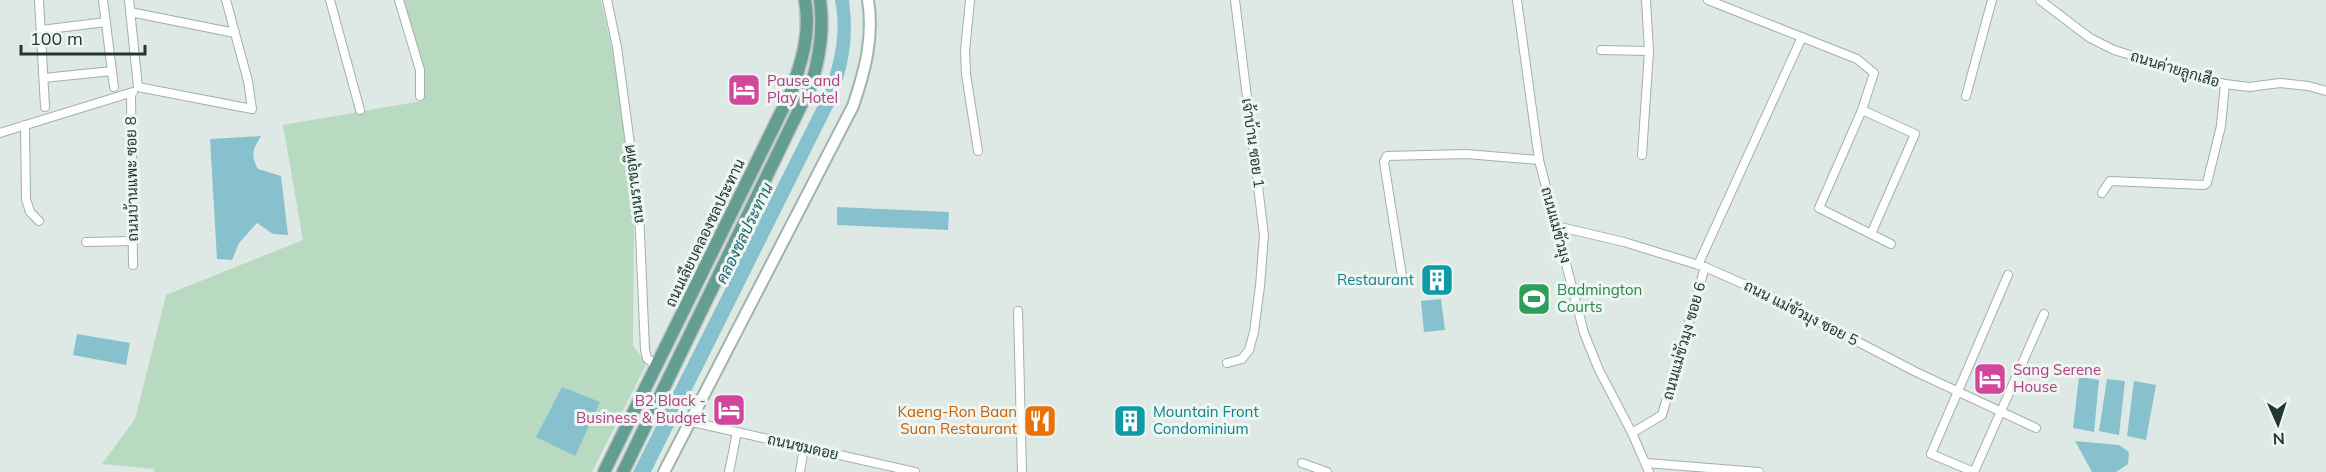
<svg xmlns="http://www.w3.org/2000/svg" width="2326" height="472" font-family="Mulish,Sarabun,sans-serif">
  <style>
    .green { fill: #b7dac1 }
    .water { fill: #87c1ce }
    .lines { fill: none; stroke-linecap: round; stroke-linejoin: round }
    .street-casing { stroke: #a1b0ac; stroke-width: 10 }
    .secondary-casing { stroke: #9eb5ad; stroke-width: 14 }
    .primary-casing { stroke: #bcc3c2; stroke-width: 15 }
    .street { stroke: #fff; stroke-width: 8 }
    .secondary { stroke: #fff; stroke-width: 10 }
    .primary { stroke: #649e90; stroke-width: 12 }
    .labels { text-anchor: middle; stroke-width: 6; stroke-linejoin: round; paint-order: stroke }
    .street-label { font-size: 15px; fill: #203832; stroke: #eef6f2 }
    .hotel-label { font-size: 15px; fill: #b23c85; stroke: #eef6f2; text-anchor: start }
    .culture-label { font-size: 15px; fill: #0d838f; stroke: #eef6f2; text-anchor: end }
    .leisure-label { font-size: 15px; fill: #27864d; stroke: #eef6f2; text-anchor: start }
    .food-label { font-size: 15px; fill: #c56008; stroke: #eef6f2; text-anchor: end }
    .water-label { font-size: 16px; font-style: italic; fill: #1d6272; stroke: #eef6f2 }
  </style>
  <rect width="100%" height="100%" fill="#dee9e5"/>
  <polygon class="green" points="404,0 601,0 613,54 634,204 633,345 646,365 592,472 153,472 155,469 102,464 135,419 166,295 303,240 283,125 422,101 422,62"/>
  <g class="water">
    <path d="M835 0H849C854 39 849 64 836 101L651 472H633L823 95C834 63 842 34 835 0Z"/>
    <path d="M261 136C253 149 250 155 258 169L281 176 288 235 273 234 257 223 239 243 232 260 217 259 210 139Z"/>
    <polygon points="837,207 949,212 948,230 837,225"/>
    <polygon points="1441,299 1445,330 1424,332 1421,301"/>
    <polygon points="77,334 130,343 126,365 73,355"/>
    <polygon points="2079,377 2099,380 2094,432 2073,428"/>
    <polygon points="2107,379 2125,381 2119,435 2099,431"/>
    <polygon points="2134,381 2156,385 2146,440 2127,436"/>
    <polygon points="562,387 600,402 575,456 536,437"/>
    <polygon points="2075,441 2119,445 2129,452 2128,464 2116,472 2092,472"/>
  </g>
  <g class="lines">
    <defs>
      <g id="street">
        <polyline points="39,0 45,107"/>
        <polyline points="103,0 114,87"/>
        <polyline points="129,0 138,87"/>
        <polyline points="330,0 360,110"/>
        <polyline points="399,0 420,70 420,96"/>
        <polyline points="607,0 617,47 639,211 645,350 647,358 656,366"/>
        <polyline points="970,0 965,51 966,74 978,151"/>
        <polyline points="1517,0 1539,160 1584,333 1599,370 1632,433 1649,472"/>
        <polyline points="1708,0 1857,59 1874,73 1862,110 1819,208 1891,244"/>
        <polyline points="2040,0 2090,38 2114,50 2225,84 2249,87 2280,83 2308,86 2326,91"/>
        <polyline points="130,12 235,33"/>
        <polyline points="41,30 106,22"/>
        <polyline points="1601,50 1649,51"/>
        <polyline points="44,78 112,71"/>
        <polyline points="138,87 252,109 248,81 226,0"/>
        <polyline points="131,94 133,265"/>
        <polyline points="1966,96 1992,0"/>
        <polyline points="1862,110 1915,134 1871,234"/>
        <polyline points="25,125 26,199 30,212 39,221"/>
        <polyline points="0,133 133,92"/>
        <polyline points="1642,155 1649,51 1646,0"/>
        <polyline points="2102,193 2110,181 2204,185 2207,183 2221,126 2225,84"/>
        <polyline points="1556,226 1624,242 1705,267 1766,294 1916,372 2036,428"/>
        <polyline points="86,242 133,241"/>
        <polyline points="1698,265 1802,37"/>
        <polyline points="2008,275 1931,454 1974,472 2044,314"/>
        <polyline points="1403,282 1384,162 1387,156 1466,154 1539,160"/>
        <polyline points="1018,311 1022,472"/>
        <polyline points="1227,363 1242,359 1249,350 1254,332 1260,286 1264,235 1235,0"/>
        <polyline points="652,413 915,472"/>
        <polyline points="1632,433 1662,415 1705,267"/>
        <polyline points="1302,463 1327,472"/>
        <polyline points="1646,463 1759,472"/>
        <polyline points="729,472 737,432"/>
        <polyline points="800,472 804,447"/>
      </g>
      <path id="secondary" d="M664 472 853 106C865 71 874 37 868 0"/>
      <g id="primary">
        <path d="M604 472 791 92C802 61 811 33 805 0"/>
        <path d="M623 472 811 85C820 56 824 30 820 0"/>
      </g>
    </defs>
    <use href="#street" class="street-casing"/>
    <use href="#secondary" class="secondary-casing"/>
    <use href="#primary" class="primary-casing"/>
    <use href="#street" class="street"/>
    <use href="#secondary" class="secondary"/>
    <use href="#primary" class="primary"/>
  </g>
  <defs>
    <symbol id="hotel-square" viewBox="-11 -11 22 22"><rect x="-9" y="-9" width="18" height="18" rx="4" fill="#d1479c" stroke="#eef6f2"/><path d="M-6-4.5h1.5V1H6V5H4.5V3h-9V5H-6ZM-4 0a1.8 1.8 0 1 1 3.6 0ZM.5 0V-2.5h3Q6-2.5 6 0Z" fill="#fff"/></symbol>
    <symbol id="building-square" viewBox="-11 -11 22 22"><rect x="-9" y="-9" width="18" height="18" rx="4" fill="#0f9aa8" stroke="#eef6f2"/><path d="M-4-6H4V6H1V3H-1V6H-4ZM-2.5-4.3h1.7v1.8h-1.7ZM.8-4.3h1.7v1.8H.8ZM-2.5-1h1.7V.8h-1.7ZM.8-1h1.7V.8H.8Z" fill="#fff"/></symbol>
    <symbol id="stadium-square" viewBox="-11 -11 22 22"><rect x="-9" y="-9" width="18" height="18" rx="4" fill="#2e9e5b" stroke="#eef6f2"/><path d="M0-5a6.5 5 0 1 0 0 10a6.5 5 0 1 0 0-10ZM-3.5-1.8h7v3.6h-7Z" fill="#fff"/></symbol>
    <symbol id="restaurant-square" viewBox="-11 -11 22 22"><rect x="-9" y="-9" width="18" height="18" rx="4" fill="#e8710a" stroke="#eef6f2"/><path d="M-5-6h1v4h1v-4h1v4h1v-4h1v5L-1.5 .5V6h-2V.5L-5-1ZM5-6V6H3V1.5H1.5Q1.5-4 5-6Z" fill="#fff"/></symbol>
  </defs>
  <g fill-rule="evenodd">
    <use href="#hotel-square" x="725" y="71" width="38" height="38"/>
    <use href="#building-square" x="1418" y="261" width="38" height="38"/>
    <use href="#stadium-square" x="1515" y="280" width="38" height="38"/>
    <use href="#hotel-square" x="1971" y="360" width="38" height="38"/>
    <use href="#hotel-square" x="710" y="391" width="38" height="38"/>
    <use href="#restaurant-square" x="1021" y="402" width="38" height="38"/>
    <use href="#building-square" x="1111" y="402" width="38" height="38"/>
  </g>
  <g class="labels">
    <g class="street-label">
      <text transform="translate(2175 69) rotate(17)" y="5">ถนนค่ายลูกเสือ</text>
      <text transform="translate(1253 143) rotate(82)" y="5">เจ้าบ้าน ซอย 1</text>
      <text transform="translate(132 179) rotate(-91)" y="5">ถนนบ้านแพะ ซอย 8</text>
      <text transform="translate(634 184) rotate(-97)" y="5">ถนนราชอุทิศ</text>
      <text transform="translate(1556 225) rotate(75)" y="5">ถนนแม่ขัวมุง</text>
      <text transform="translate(705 233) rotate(-64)" y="5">ถนนเลียบคลองชลประทาน</text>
      <text transform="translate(1801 313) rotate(27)" y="5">ถนน แม่ขัวมุง ซอย 5</text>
      <text transform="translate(1684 341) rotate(-74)" y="5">ถนนแม่ขัวมุง ซอย 6</text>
      <text transform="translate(803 447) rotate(13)" y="5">ถนนชมดอย</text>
    </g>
    <g class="hotel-label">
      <text x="767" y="86">Pause and<tspan x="767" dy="17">Play Hotel</tspan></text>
      <text x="2013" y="375">Sang Serene<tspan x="2013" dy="17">House</tspan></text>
      <text x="706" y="406" text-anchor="end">B2 Black -<tspan x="706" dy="17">Business &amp; Budget</tspan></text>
    </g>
    <g class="culture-label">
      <text x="1414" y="285">Restaurant</text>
      <text x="1153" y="417" text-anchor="start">Mountain Front<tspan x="1153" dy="17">Condominium</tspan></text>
    </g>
    <g class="leisure-label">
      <text x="1557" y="295">Badmington<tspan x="1557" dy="17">Courts</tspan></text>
    </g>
    <g class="food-label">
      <text x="1017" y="417">Kaeng-Ron Baan<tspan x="1017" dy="17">Suan Restaurant</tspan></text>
    </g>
    <g class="water-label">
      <text transform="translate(744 233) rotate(-64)" y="6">คลองชลประทาน</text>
    </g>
  </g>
  <g transform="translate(2278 424) rotate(177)" stroke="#eef6f2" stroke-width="4.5" paint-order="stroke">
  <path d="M0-4.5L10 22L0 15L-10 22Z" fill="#203832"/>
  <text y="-9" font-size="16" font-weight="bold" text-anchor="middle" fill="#203832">N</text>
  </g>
  <path d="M21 45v9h124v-9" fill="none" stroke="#203832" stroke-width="3"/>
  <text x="30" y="45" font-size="18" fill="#203832" stroke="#eef6f2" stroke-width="4.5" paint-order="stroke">100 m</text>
</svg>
